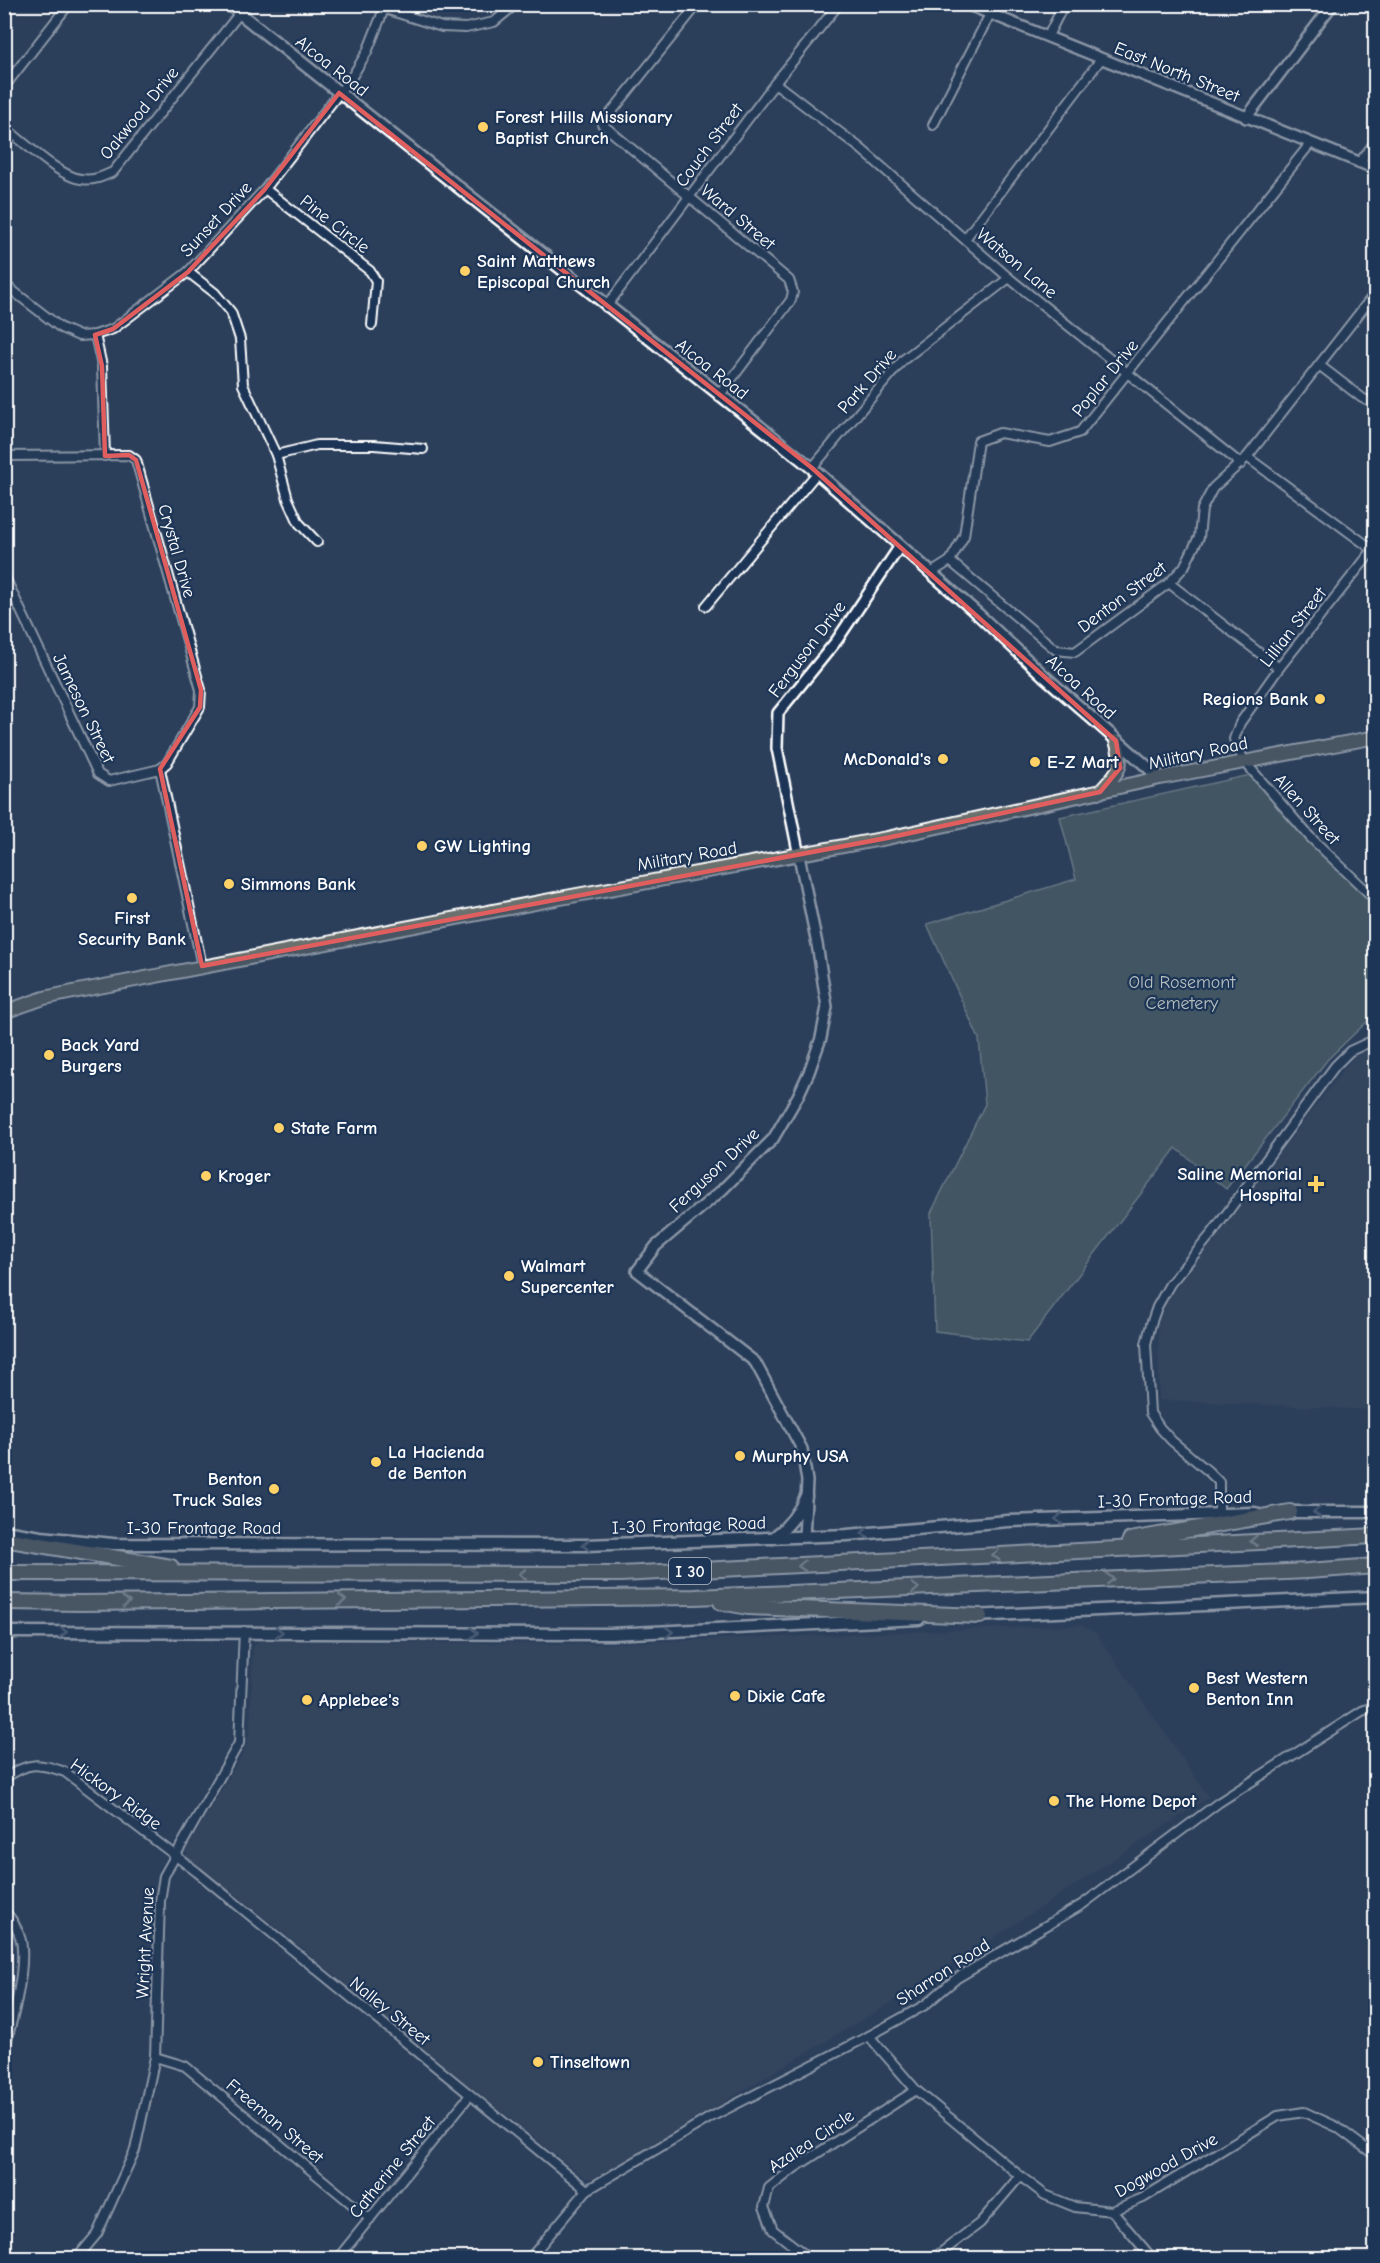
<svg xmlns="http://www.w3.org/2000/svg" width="1380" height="2263" font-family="'Comic Neue',sans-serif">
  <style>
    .built { fill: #3c4a60 }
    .green { fill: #5c716c; stroke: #aeb8b6; stroke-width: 1.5 }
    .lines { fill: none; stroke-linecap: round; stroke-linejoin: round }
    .minor-casing { stroke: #fff; stroke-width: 12 }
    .tertiary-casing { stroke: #fff; stroke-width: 14 }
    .secondary-casing { stroke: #fff; stroke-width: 15 }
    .primary-casing { stroke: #fff; stroke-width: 16 }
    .motorway-casing { stroke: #fff; stroke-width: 18 }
    .minor { stroke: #1d3557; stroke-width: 8 }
    .tertiary { stroke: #1d3557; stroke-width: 9 }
    .secondary { stroke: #1d3557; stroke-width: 10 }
    .primary { stroke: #6b706d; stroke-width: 12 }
    .motorway { stroke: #6b706d; stroke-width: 14 }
    .oneway { stroke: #6c7c92 }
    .oneway2 { stroke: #bcbfbd }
    .marked { fill: none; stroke: #e05e5e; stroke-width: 4.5; stroke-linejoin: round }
    .poi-dot { fill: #ffd166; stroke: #1d3557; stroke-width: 2 }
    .labels { text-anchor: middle; stroke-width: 4.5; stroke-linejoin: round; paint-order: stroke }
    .shield { fill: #1d3557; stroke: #bbc2cd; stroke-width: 1.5 }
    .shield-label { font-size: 16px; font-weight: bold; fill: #fff }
    .street-label { font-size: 18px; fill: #fff; stroke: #1d3557 }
    .poi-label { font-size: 18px; font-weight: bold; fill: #fff; stroke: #1d3557; text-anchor: start }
    .park-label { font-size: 18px; fill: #b6bfbd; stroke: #1d3557 }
  </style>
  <rect width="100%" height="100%" fill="#2b3f5b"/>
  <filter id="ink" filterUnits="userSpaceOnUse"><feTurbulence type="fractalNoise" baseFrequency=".0167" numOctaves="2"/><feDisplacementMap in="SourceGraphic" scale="12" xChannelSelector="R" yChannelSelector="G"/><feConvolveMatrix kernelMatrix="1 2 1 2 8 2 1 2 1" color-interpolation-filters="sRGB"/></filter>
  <g filter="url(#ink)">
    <g class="built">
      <polygon points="1375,1049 1375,1410 1159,1400 1158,1312 1353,1057"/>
      <polygon points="1081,1625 1096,1633 1209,1797 934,1977 594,2179 585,2178 414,2042 302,1948 187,1857 186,1849 243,1754 250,1732 253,1648 258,1641 592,1644"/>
    </g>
    <polygon class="green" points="1250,775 1315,848 1375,906 1375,1014 1328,1059 1226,1189 1176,1148 1027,1342 935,1331 931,1213 985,1104 979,1039 927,924 1076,879 1060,817"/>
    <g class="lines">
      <defs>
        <g id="minor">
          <polyline points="698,4 602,124 789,280 793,292 791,300 719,396"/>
          <polyline points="385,9 442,27 466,28 494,22 516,4"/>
          <polyline points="1048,36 1064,4"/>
          <polyline points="775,83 860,148 1009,278 1241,464"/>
          <polyline points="4,87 69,4"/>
          <polyline points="933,125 990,14"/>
          <path d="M4 127C23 141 60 177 81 179 93 181 102 177 113 172L247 4"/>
          <polyline points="1359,163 1376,141"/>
          <polyline points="265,189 370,271 376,281 372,325"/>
          <polyline points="965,239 1101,59"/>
          <polyline points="188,272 215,293 231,312 240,339 243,385 276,455 288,499 299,523 317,542"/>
          <polyline points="4,284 61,328 79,336 95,335 113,329 188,272 265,189 353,75 367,52 386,4"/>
          <polyline points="606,307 775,83 839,4"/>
          <polyline points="95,335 102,366 105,456"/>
          <polyline points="1319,365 1362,398 1376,405"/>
          <polyline points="276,455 317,445 374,445 423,449"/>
          <polyline points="4,456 129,455 136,460 201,690 200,707 167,763 160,769"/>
          <polyline points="1247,457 1376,552"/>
          <polyline points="812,468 903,360 1009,278"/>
          <polyline points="1376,546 1279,668 1240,723 1234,739 1244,761 1310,837 1376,900"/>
          <polyline points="950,561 1056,650 1075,652 1169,583 1184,567 1199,537 1202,509 1213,488 1247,457 1376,292"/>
          <polyline points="931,573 950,561 964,536 978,441 1000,433 1050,442 1080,432 1310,144"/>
          <polyline points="4,575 98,774 109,781 160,769 202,966"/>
          <polyline points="1169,583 1279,668"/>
          <polyline points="706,606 817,473"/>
          <polyline points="1219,1514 1219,1482 1208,1471 1172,1441 1160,1428 1150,1413 1146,1344 1151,1324 1157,1307 1170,1284 1213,1232 1335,1066 1350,1051 1376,1039"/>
          <path d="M4 1779C29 1761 38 1763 65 1772L197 1872 587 2190"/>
          <path d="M4 1911C13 1919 22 1936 22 1949 24 1978 12 2022 4 2051"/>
          <polyline points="869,2036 916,2090 1020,2176 1045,2195 1075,2207 1112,2211 1143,2198 1278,2116 1304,2112 1337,2127 1376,2156"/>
          <polyline points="155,2057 185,2066 370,2219"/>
          <polyline points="1112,2211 1152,2258"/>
          <polyline points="77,2258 97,2234 135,2150 155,2057 160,1901 164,1876 239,1743 244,1631"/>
          <polyline points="338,2258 470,2095"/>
          <polyline points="530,2258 587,2190 711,2117 869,2036 925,2005 957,1978 1083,1904 1218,1803 1362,1711 1376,1706"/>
          <polyline points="809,2258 773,2230 764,2207 769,2188 793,2169 916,2090"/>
          <polyline points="934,2258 980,2223 1020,2176"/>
        </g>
        <g id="tertiary">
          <polyline points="966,4 1376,169"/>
          <polyline points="1246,118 1333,4"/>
          <polyline points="804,1537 807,1481 802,1449 755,1362 637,1271 656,1246 722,1190 773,1139 798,1096 809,1072 821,1038 827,1007 817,944 777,748 778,713 837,640 900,546"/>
        </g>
        <g id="secondary">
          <polyline points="228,4 812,468 979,615 1044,676 1160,778"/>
          <polyline points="1283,1512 1376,1512"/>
          <polyline points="4,1531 41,1537 113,1544 586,1545 847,1535 1008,1521 1255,1513"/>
          <path d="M773 1538C788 1527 799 1513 806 1496"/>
          <polyline points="973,1616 1376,1597"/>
          <polyline points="4,1632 611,1634 919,1619"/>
        </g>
        <g id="primary">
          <path d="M1100 792C1118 771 1125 769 1116 741"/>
          <polyline points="4,1012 44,998 78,991 566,897 887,838 1160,778 1376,737"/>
        </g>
        <g id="motorway">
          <polyline points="4,1539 171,1567"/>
          <polyline points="1130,1540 1290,1512"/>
          <polyline points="4,1573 620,1574 1376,1536"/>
          <polyline points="4,1602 80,1603 695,1597 1308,1571 1376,1566"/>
          <polyline points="721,1602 748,1607 980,1616"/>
        </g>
      </defs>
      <use href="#minor" class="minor-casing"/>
      <use href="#tertiary" class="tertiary-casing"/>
      <use href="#secondary" class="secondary-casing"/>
      <use href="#primary" class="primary-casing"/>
      <use href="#motorway" class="motorway-casing"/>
      <use href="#minor" class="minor"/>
      <use href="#tertiary" class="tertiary"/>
      <use href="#secondary" class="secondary"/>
      <use href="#primary" class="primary"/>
      <use href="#motorway" class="motorway"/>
    </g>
    <defs><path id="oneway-chevron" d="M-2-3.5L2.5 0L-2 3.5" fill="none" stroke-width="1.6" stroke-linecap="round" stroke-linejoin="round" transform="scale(1.5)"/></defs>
    <g class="oneway">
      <use href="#oneway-chevron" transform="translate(1317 1512) rotate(180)"/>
      <use href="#oneway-chevron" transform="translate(1059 1519) rotate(178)"/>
      <use href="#oneway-chevron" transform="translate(865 1533) rotate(175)"/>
      <use href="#oneway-chevron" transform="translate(586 1545) rotate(179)"/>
      <use href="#oneway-chevron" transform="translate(63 1632)"/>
      <use href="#oneway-chevron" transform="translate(279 1632) rotate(1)"/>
      <use href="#oneway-chevron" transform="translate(669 1632) rotate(-3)"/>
      <use href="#oneway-chevron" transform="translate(474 1633)"/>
    </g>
    <g class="oneway2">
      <use href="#oneway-chevron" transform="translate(1254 1541) rotate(177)"/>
      <use href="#oneway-chevron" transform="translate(996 1555) rotate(177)"/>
      <use href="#oneway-chevron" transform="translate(802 1566) rotate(177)"/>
      <use href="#oneway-chevron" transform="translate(523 1574) rotate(180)"/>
      <use href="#oneway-chevron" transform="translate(1110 1579) rotate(-2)"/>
      <use href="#oneway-chevron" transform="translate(915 1588) rotate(-2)"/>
      <use href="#oneway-chevron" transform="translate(342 1600)"/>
      <use href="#oneway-chevron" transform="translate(126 1602) rotate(-2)"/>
    </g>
  </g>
  <path d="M0 0H1380V2263H0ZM339 93 812 468 1116 741 1120 768 1100 792 887 838 202 966 160 769 200 707 201 690 136 460 129 455 105 456 102 366 95 335 113 329 188 272 265 189Z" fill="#2b3f5b" fill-opacity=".55" fill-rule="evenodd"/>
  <path class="marked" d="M339 93 812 468 1116 741 1120 768 1100 792 887 838 202 966 160 769 200 707 201 690 136 460 129 455 105 456 102 366 95 335 113 329 188 272 265 189Z"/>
  <g class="poi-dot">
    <circle cx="483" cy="127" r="6"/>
    <circle cx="465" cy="271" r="6"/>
    <circle cx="1320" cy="699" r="6"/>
    <circle cx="943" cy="759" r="6"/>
    <circle cx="1035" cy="762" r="6"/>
    <circle cx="422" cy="846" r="6"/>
    <circle cx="229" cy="884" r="6"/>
    <circle cx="132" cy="898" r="6"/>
    <circle cx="49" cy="1055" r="6"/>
    <circle cx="279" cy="1128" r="6"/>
    <circle cx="206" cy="1176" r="6"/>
    <path d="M1313 1175h6v6h6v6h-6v6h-6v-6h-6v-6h6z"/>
    <circle cx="509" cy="1276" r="6"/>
    <circle cx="740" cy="1456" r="6"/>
    <circle cx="376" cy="1462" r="6"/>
    <circle cx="274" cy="1489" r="6"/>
    <circle cx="1194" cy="1688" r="6"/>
    <circle cx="735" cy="1696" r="6"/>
    <circle cx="307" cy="1700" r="6"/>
    <circle cx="1054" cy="1801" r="6"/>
    <circle cx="538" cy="2062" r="6"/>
  </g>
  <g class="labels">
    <rect class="shield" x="669" y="1558" width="42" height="26" rx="4.5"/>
    <g class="shield-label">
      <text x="690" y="1577">I 30</text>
    </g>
    <g class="street-label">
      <text transform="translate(332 66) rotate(38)" y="6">Alcoa Road</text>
      <text transform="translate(1177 72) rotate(22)" y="6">East North Street</text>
      <text transform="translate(139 113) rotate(-51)" y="6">Oakwood Drive</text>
      <text transform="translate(709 145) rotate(-53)" y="6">Couch Street</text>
      <text transform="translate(738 217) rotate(40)" y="6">Ward Street</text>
      <text transform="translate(216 219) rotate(-47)" y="6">Sunset Drive</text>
      <text transform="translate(335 224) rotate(38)" y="6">Pine Circle</text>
      <text transform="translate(1017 263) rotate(40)" y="6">Watson Lane</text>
      <text transform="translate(712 369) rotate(38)" y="6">Alcoa Road</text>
      <text transform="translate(1105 378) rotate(-51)" y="6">Poplar Drive</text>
      <text transform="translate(867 381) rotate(-49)" y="6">Park Drive</text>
      <text transform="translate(177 551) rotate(74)" y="6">Crystal Drive</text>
      <text transform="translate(1122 597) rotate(-37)" y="6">Denton Street</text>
      <text transform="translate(1293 627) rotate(-52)" y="6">Lillian Street</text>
      <text transform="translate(807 649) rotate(-53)" y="6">Ferguson Drive</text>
      <text transform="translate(1081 687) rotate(42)" y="6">Alcoa Road</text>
      <text transform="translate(84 708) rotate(64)" y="6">Jameson Street</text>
      <text transform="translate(1198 753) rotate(-12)" y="6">Military Road</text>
      <text transform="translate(1307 809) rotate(48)" y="6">Allen Street</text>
      <text transform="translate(687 856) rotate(-10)" y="6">Military Road</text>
      <text transform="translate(714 1170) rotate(-43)" y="6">Ferguson Drive</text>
      <text transform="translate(1175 1499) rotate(-2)" y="6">I-30 Frontage Road</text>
      <text transform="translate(689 1525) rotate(-2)" y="6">I-30 Frontage Road</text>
      <text x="204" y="1534">I-30 Frontage Road</text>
      <text transform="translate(116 1794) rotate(36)" y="6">Hickory Ridge</text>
      <text transform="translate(145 1943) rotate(-87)" y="6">Wright Avenue</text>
      <text transform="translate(943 1972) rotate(-33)" y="6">Sharron Road</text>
      <text transform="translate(390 2011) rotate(39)" y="6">Nalley Street</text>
      <text transform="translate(275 2121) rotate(40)" y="6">Freeman Street</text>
      <text transform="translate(811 2141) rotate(-34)" y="6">Azalea Circle</text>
      <text transform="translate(1166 2165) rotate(-29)" y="6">Dogwood Drive</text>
      <text transform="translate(392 2167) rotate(-51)" y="6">Catherine Street</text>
    </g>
    <g class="poi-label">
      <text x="495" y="123">Forest Hills Missionary<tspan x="495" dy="21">Baptist Church</tspan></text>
      <text x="477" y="267">Saint Matthews<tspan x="477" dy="21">Episcopal Church</tspan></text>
      <text x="1308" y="705" text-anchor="end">Regions Bank</text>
      <text x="931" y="765" text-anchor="end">McDonald's</text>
      <text x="1047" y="768">E-Z Mart</text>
      <text x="434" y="852">GW Lighting</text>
      <text x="241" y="890">Simmons Bank</text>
      <text x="132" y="924" text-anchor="middle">First<tspan x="132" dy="21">Security Bank</tspan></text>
      <text x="61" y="1051">Back Yard<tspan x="61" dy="21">Burgers</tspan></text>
      <text x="291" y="1134">State Farm</text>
      <text x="1302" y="1180" text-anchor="end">Saline Memorial<tspan x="1302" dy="21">Hospital</tspan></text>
      <text x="218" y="1182">Kroger</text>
      <text x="521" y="1272">Walmart<tspan x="521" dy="21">Supercenter</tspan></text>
      <text x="388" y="1458">La Hacienda<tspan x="388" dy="21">de Benton</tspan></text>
      <text x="752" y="1462">Murphy USA</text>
      <text x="262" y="1485" text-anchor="end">Benton<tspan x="262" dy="21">Truck Sales</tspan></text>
      <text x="1206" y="1684">Best Western<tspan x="1206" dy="21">Benton Inn</tspan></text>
      <text x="747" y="1702">Dixie Cafe</text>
      <text x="319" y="1706">Applebee's</text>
      <text x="1066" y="1807">The Home Depot</text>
      <text x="550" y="2068">Tinseltown</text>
    </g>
    <g class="park-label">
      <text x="1182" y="988">Old Rosemont<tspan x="1182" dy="21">Cemetery</tspan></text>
    </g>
  </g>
  <rect width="1380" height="2263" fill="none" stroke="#1d3557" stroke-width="24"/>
  <rect x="12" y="12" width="1356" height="2239" fill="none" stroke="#fff" stroke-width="2" filter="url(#ink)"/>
</svg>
